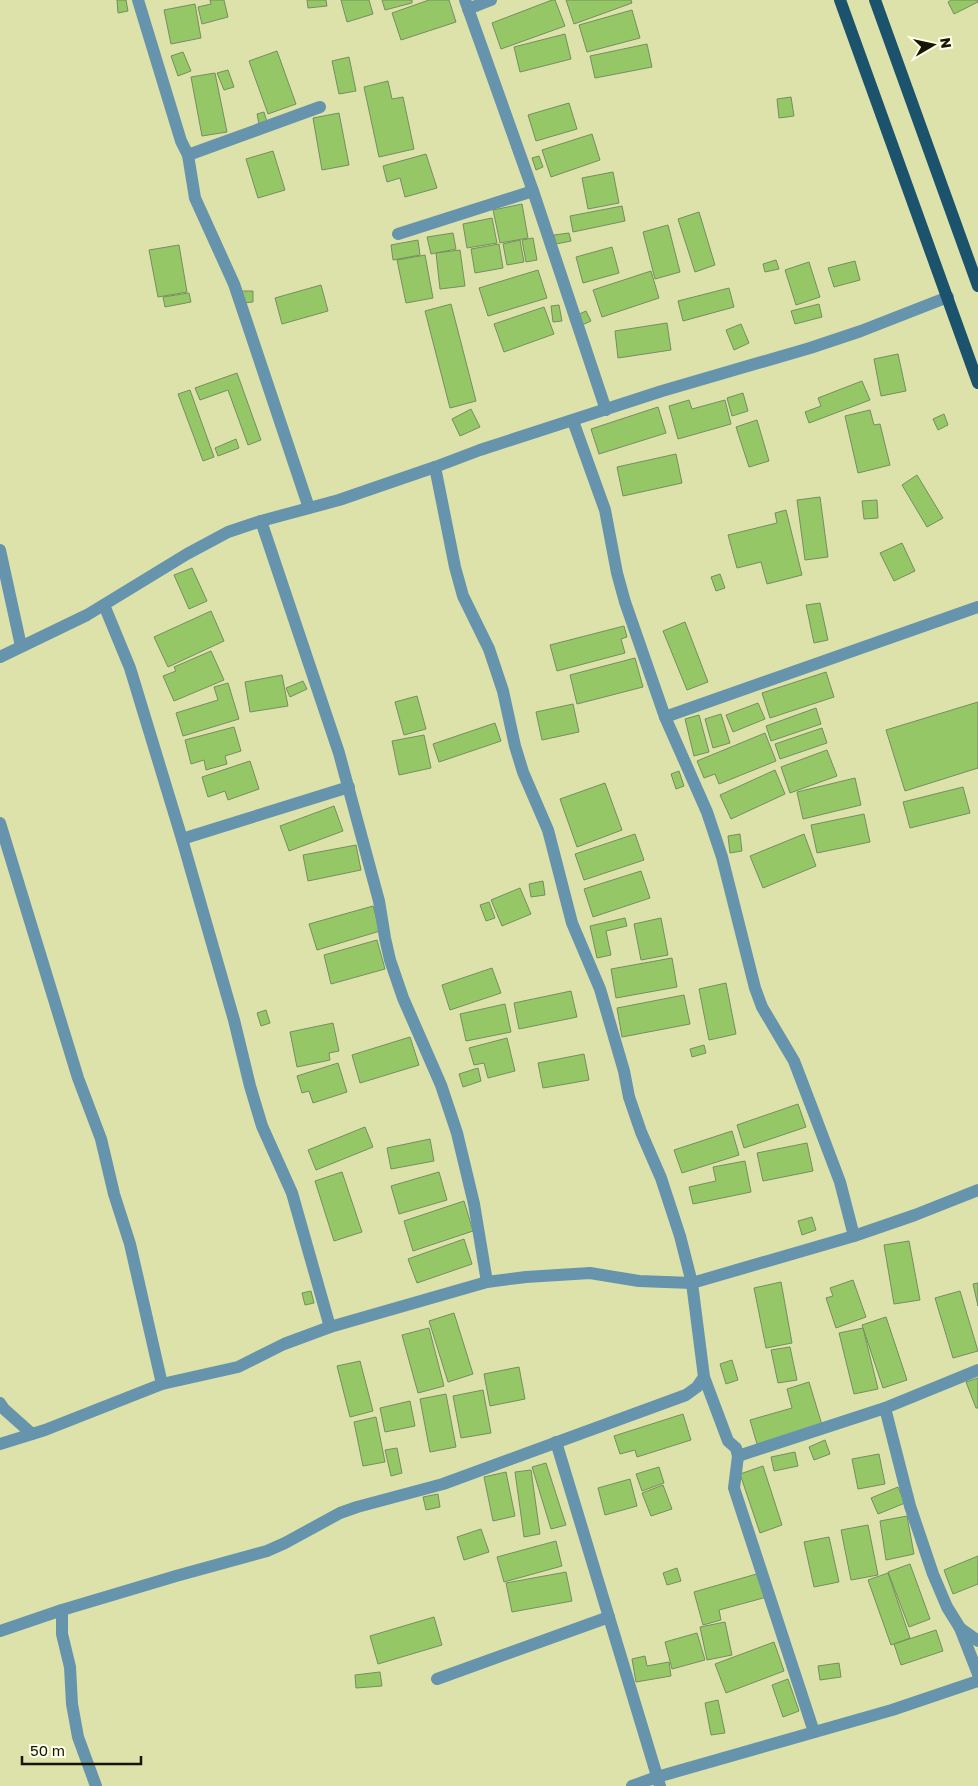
<svg xmlns="http://www.w3.org/2000/svg" width="978" height="1786" font-family="'Golos Text',sans-serif">
  <style>
    .building { fill: #96c767; stroke: #758e60 }
    .lines { fill: none; stroke-linecap: round; stroke-linejoin: round }
    .minor { stroke: #6594ac; stroke-width: 12 }
    .primary { stroke: #1c536c; stroke-width: 12 }
  </style>
  <rect width="100%" height="100%" fill="#dde1aa"/>
  <g class="building">
    <polygon points="117,0 126,0 128,11 118,13"/>
    <polygon points="210,0 224,0 228,17 202,24 198,7 211,4"/>
    <polygon points="307,0 326,0 327,6 308,8"/>
    <polygon points="341,0 369,0 373,14 347,22"/>
    <polygon points="382,0 412,0 412,3 385,10"/>
    <polygon points="429,0 449,0 456,22 401,40 392,13"/>
    <polygon points="552,0 555,0 565,26 501,49 492,23"/>
    <polygon points="566,0 631,0 632,3 574,24"/>
    <polygon points="951,0 978,0 978,2 954,14 948,2"/>
    <polygon points="195,4 201,38 171,44 164,10"/>
    <polygon points="632,10 640,38 587,52 579,25"/>
    <polygon points="565,34 571,59 520,72 514,47"/>
    <polygon points="647,44 652,67 595,78 590,56"/>
    <polygon points="277,51 296,104 268,114 249,61"/>
    <polygon points="183,52 191,71 178,76 171,56"/>
    <polygon points="349,57 356,91 339,94 332,61"/>
    <polygon points="228,70 234,87 224,90 217,73"/>
    <polygon points="215,73 227,132 202,136 191,77"/>
    <polygon points="388,81 392,99 403,97 414,149 379,157 364,87"/>
    <polygon points="791,97 794,116 779,118 777,99"/>
    <polygon points="569,103 577,129 536,141 528,115"/>
    <polygon points="264,112 267,122 259,124 257,114"/>
    <polygon points="339,113 349,165 322,170 313,118"/>
    <polygon points="592,134 600,160 551,177 542,150"/>
    <polygon points="273,151 285,190 258,198 246,159"/>
    <polygon points="426,154 437,188 405,197 400,178 387,182 383,166"/>
    <polygon points="539,156 543,167 536,170 532,158"/>
    <polygon points="613,172 619,203 588,209 582,178"/>
    <polygon points="522,204 528,238 500,243 493,210"/>
    <polygon points="622,206 625,221 573,232 570,216"/>
    <polygon points="699,212 715,265 695,272 678,219"/>
    <polygon points="492,218 497,243 467,248 463,224"/>
    <polygon points="668,225 680,272 655,279 643,232"/>
    <polygon points="453,233 456,249 431,254 427,237"/>
    <polygon points="569,233 571,241 556,244 554,235"/>
    <polygon points="533,238 537,260 526,262 522,240"/>
    <polygon points="418,240 420,255 393,260 391,245"/>
    <polygon points="520,240 524,262 507,265 503,244"/>
    <polygon points="499,244 503,268 475,273 471,249"/>
    <polygon points="179,245 187,292 158,297 149,250"/>
    <polygon points="612,247 619,273 583,283 576,257"/>
    <polygon points="460,250 465,286 440,289 436,253"/>
    <polygon points="425,255 433,298 406,303 397,260"/>
    <polygon points="776,260 779,269 765,272 763,264"/>
    <polygon points="855,261 860,280 834,287 828,268"/>
    <polygon points="809,262 820,297 796,305 785,270"/>
    <polygon points="538,270 547,298 488,316 479,288"/>
    <polygon points="651,271 659,298 602,317 593,290"/>
    <polygon points="321,285 328,311 282,324 275,298"/>
    <polygon points="729,288 734,307 683,321 678,301"/>
    <polygon points="242,291 253,291 253,302 243,303"/>
    <polygon points="189,293 191,302 165,307 163,297"/>
    <polygon points="451,304 476,401 450,408 425,311"/>
    <polygon points="819,304 822,317 795,324 791,311"/>
    <polygon points="559,305 562,321 553,322 551,306"/>
    <polygon points="544,307 554,334 504,352 494,324"/>
    <polygon points="586,311 591,321 582,325 577,315"/>
    <polygon points="667,323 671,350 618,358 615,331"/>
    <polygon points="741,324 749,343 734,350 726,330"/>
    <polygon points="898,354 906,391 881,396 874,359"/>
    <polygon points="237,373 261,440 248,445 228,390 200,400 195,388"/>
    <polygon points="862,381 870,400 809,423 805,412 821,406 818,398"/>
    <polygon points="190,390 214,457 203,461 178,394"/>
    <polygon points="743,393 748,411 732,416 727,398"/>
    <polygon points="689,400 692,409 725,400 731,424 678,439 669,406"/>
    <polygon points="658,407 666,433 599,454 591,429"/>
    <polygon points="471,409 480,427 460,436 452,419"/>
    <polygon points="870,410 874,425 880,424 890,465 858,473 845,416"/>
    <polygon points="944,414 948,425 938,430 933,419"/>
    <polygon points="757,420 769,461 749,467 736,427"/>
    <polygon points="236,439 239,448 218,456 215,448"/>
    <polygon points="676,454 682,483 623,496 617,467"/>
    <polygon points="917,475 943,518 927,527 902,485"/>
    <polygon points="820,497 828,557 805,560 797,500"/>
    <polygon points="877,500 878,518 864,519 862,501"/>
    <polygon points="786,510 802,575 767,584 761,562 737,568 728,535 777,523 775,513"/>
    <polygon points="902,543 915,571 894,581 880,553"/>
    <polygon points="192,568 207,601 189,609 174,575"/>
    <polygon points="720,574 725,588 716,591 711,577"/>
    <polygon points="820,603 828,640 814,643 806,605"/>
    <polygon points="211,611 224,641 168,667 154,637"/>
    <polygon points="685,622 708,682 687,690 663,631"/>
    <polygon points="624,626 627,637 621,639 625,653 557,671 550,645"/>
    <polygon points="211,651 224,680 174,701 163,676 176,671 174,667"/>
    <polygon points="635,658 643,687 577,704 570,675"/>
    <polygon points="826,672 834,697 770,718 762,693"/>
    <polygon points="282,675 288,706 250,712 245,682"/>
    <polygon points="303,681 307,689 290,697 286,688"/>
    <polygon points="228,683 239,719 183,736 176,713 218,700 214,687"/>
    <polygon points="417,696 426,729 404,735 395,702"/>
    <polygon points="978,702 978,768 905,791 886,730"/>
    <polygon points="758,703 765,719 733,732 726,715"/>
    <polygon points="573,704 579,732 542,740 536,712"/>
    <polygon points="816,708 821,724 771,741 766,726"/>
    <polygon points="721,714 730,743 713,748 705,719"/>
    <polygon points="699,715 709,752 694,756 685,719"/>
    <polygon points="495,723 501,741 439,762 433,744"/>
    <polygon points="234,727 241,751 225,756 227,764 206,770 204,760 191,764 185,740"/>
    <polygon points="822,728 827,743 780,759 775,744"/>
    <polygon points="765,733 776,761 719,784 715,774 704,778 697,761"/>
    <polygon points="424,735 431,768 399,775 392,741"/>
    <polygon points="827,750 837,776 790,793 781,767"/>
    <polygon points="250,761 259,789 228,800 225,791 208,797 202,777"/>
    <polygon points="775,770 785,794 731,819 720,795"/>
    <polygon points="679,771 684,786 676,789 671,774"/>
    <polygon points="855,778 861,805 803,819 797,792"/>
    <polygon points="605,783 622,830 577,847 560,799"/>
    <polygon points="963,787 970,813 910,828 903,802"/>
    <polygon points="334,806 343,831 289,851 280,826"/>
    <polygon points="864,814 870,842 817,853 811,825"/>
    <polygon points="635,834 644,860 584,880 575,854"/>
    <polygon points="740,834 742,851 730,853 728,836"/>
    <polygon points="804,834 816,866 763,888 750,856"/>
    <polygon points="356,845 361,870 308,881 303,855"/>
    <polygon points="641,871 650,898 593,917 584,889"/>
    <polygon points="543,881 545,895 531,897 529,884"/>
    <polygon points="520,888 531,914 502,926 491,900"/>
    <polygon points="489,902 495,918 486,921 480,905"/>
    <polygon points="373,906 380,931 317,950 309,924"/>
    <polygon points="625,918 627,926 606,931 611,955 597,958 590,926"/>
    <polygon points="661,918 668,955 641,960 634,924"/>
    <polygon points="377,940 385,969 331,984 324,955"/>
    <polygon points="672,958 677,987 616,998 611,969"/>
    <polygon points="492,968 501,993 450,1010 442,985"/>
    <polygon points="726,983 736,1034 709,1040 699,989"/>
    <polygon points="571,991 577,1017 519,1029 514,1003"/>
    <polygon points="684,995 690,1024 622,1037 617,1008"/>
    <polygon points="505,1004 511,1032 466,1041 460,1014"/>
    <polygon points="266,1010 270,1023 261,1026 257,1013"/>
    <polygon points="333,1023 339,1051 329,1053 330,1060 297,1067 290,1032"/>
    <polygon points="410,1037 419,1065 360,1083 352,1055"/>
    <polygon points="507,1038 515,1071 488,1078 484,1063 474,1065 469,1048"/>
    <polygon points="704,1045 706,1053 692,1057 690,1049"/>
    <polygon points="584,1054 589,1080 543,1088 538,1063"/>
    <polygon points="338,1063 347,1092 313,1103 309,1091 302,1093 297,1076"/>
    <polygon points="478,1068 481,1081 463,1087 459,1074"/>
    <polygon points="798,1104 806,1127 744,1148 737,1125"/>
    <polygon points="365,1127 373,1147 316,1170 308,1150"/>
    <polygon points="732,1131 739,1155 682,1173 674,1150"/>
    <polygon points="430,1139 434,1161 391,1169 387,1148"/>
    <polygon points="807,1143 813,1171 763,1181 757,1153"/>
    <polygon points="745,1161 751,1192 693,1204 689,1187 716,1181 713,1167"/>
    <polygon points="342,1172 362,1232 334,1241 315,1181"/>
    <polygon points="439,1172 447,1200 399,1214 391,1186"/>
    <polygon points="464,1201 473,1231 413,1251 404,1221"/>
    <polygon points="812,1217 816,1230 802,1235 798,1221"/>
    <polygon points="464,1239 472,1264 417,1283 408,1259"/>
    <polygon points="909,1241 920,1300 894,1304 884,1245"/>
    <polygon points="853,1280 866,1317 836,1328 826,1298 833,1296 830,1288"/>
    <polygon points="781,1282 792,1343 766,1348 754,1288"/>
    <polygon points="978,1283 978,1306 973,1284"/>
    <polygon points="311,1291 314,1303 305,1305 302,1293"/>
    <polygon points="960,1291 978,1351 953,1358 935,1298"/>
    <polygon points="454,1313 473,1374 448,1382 429,1321"/>
    <polygon points="886,1317 907,1380 883,1388 862,1325"/>
    <polygon points="429,1328 444,1386 418,1393 402,1335"/>
    <polygon points="863,1328 878,1389 854,1394 839,1333"/>
    <polygon points="790,1347 797,1380 778,1383 771,1350"/>
    <polygon points="732,1360 738,1380 726,1384 720,1364"/>
    <polygon points="360,1361 373,1411 350,1417 337,1366"/>
    <polygon points="519,1367 525,1399 490,1406 484,1374"/>
    <polygon points="978,1378 978,1408 976,1408 966,1382"/>
    <polygon points="809,1382 822,1425 757,1444 750,1420 792,1408 787,1389"/>
    <polygon points="483,1390 491,1433 461,1438 453,1396"/>
    <polygon points="446,1394 456,1447 430,1452 420,1399"/>
    <polygon points="410,1401 415,1426 385,1432 380,1408"/>
    <polygon points="683,1414 691,1440 637,1457 635,1450 620,1454 614,1436"/>
    <polygon points="376,1417 385,1462 363,1466 354,1422"/>
    <polygon points="825,1440 830,1454 814,1460 809,1447"/>
    <polygon points="397,1448 402,1473 391,1476 385,1450"/>
    <polygon points="795,1452 798,1466 774,1471 771,1457"/>
    <polygon points="879,1454 885,1484 858,1489 852,1459"/>
    <polygon points="546,1463 566,1525 551,1529 532,1467"/>
    <polygon points="763,1466 782,1525 760,1533 740,1474"/>
    <polygon points="659,1467 664,1483 642,1491 636,1474"/>
    <polygon points="531,1470 540,1534 524,1537 515,1472"/>
    <polygon points="506,1472 515,1516 493,1521 484,1477"/>
    <polygon points="630,1479 637,1506 605,1515 598,1488"/>
    <polygon points="663,1485 672,1509 651,1516 642,1493"/>
    <polygon points="898,1487 905,1503 878,1514 871,1498"/>
    <polygon points="438,1494 440,1507 426,1510 423,1497"/>
    <polygon points="907,1516 914,1554 886,1560 880,1521"/>
    <polygon points="868,1525 878,1575 851,1580 841,1530"/>
    <polygon points="481,1529 489,1552 464,1560 457,1537"/>
    <polygon points="829,1537 839,1582 814,1587 804,1542"/>
    <polygon points="556,1541 562,1566 504,1582 497,1557"/>
    <polygon points="978,1556 978,1584 953,1594 944,1570"/>
    <polygon points="910,1564 930,1619 909,1627 888,1572"/>
    <polygon points="677,1568 681,1581 667,1585 663,1573"/>
    <polygon points="566,1572 572,1601 512,1612 506,1583"/>
    <polygon points="760,1573 767,1597 719,1610 721,1620 703,1625 694,1592"/>
    <polygon points="888,1573 910,1638 891,1645 868,1580"/>
    <polygon points="434,1617 442,1645 378,1664 370,1636"/>
    <polygon points="725,1622 732,1655 707,1660 700,1627"/>
    <polygon points="936,1630 943,1651 901,1665 894,1644"/>
    <polygon points="697,1633 705,1660 672,1669 665,1642"/>
    <polygon points="774,1642 784,1671 726,1693 715,1664"/>
    <polygon points="645,1656 647,1666 669,1662 671,1676 636,1682 632,1659"/>
    <polygon points="839,1663 841,1677 820,1680 818,1666"/>
    <polygon points="380,1672 382,1686 356,1688 355,1675"/>
    <polygon points="788,1679 799,1711 783,1717 772,1685"/>
    <polygon points="718,1700 725,1733 711,1735 705,1703"/>
  </g>
  <g class="lines">
    <g class="minor">
      <polyline points="138,0 181,141 188,155 195,198 234,284 309,508"/>
      <polyline points="465,0 533,191 606,410"/>
      <polyline points="468,9 491,0"/>
      <polyline points="188,155 320,107"/>
      <polyline points="398,234 533,191"/>
      <polyline points="573,421 605,510 617,573 625,602 665,717 707,812 722,857 755,988 762,1007 794,1061 812,1108 840,1182 854,1236"/>
      <polyline points="261,521 339,753 379,901 385,938 390,960 403,998 441,1085 457,1133 474,1204 487,1282"/>
      <polyline points="0,550 21,646"/>
      <polyline points="104,605 130,668 182,839 234,1020 250,1086 262,1126 292,1193 330,1327"/>
      <polyline points="0,657 87,615 187,554 228,532 261,521 339,500 435,467 480,450 662,391 810,348 861,331 948,297"/>
      <polyline points="665,717 978,607"/>
      <polyline points="0,823 78,1078 101,1139 114,1194 130,1244 162,1384"/>
      <polyline points="182,839 349,787"/>
      <polyline points="704,1377 728,1441 736,1448 738,1456 885,1408 978,1370"/>
      <polyline points="0,1403 4,1409 32,1434"/>
      <polyline points="885,1408 910,1506 933,1574 947,1607 960,1628 978,1641"/>
      <polyline points="556,1442 660,1786"/>
      <polyline points="0,1444 45,1430 162,1384 238,1367 284,1344 330,1327 487,1282 526,1277 590,1273 639,1281 692,1283 854,1236 915,1215 978,1190"/>
      <polyline points="738,1456 734,1488 814,1732"/>
      <polyline points="62,1610 62,1634 70,1667 72,1704 78,1737 96,1786"/>
      <polyline points="960,1628 978,1674"/>
      <polyline points="0,1631 62,1610 176,1576 267,1551 285,1543 340,1513 357,1507 443,1484 686,1395 697,1387 704,1377 692,1283 680,1236 661,1178 641,1132 629,1097 624,1071 600,989 572,923 548,830 523,772 515,746 503,691 489,649 463,596 455,567 435,467"/>
      <polyline points="437,1679 609,1617"/>
      <polyline points="632,1786 657,1777 892,1710 978,1681"/>
    </g>
    <g class="primary">
      <polyline points="840,0 978,383"/>
      <polyline points="875,0 978,286"/>
    </g>
  </g>
  <g transform="translate(933 45) rotate(81)" stroke="#fdffe9" stroke-width="4" paint-order="stroke">
  <path d="M0-4L9 19L0 12L-9 19Z" fill="#141502"/>
  <text y="-8" font-size="14" font-weight="bold" text-anchor="middle" fill="#141502">N</text>
  </g>
  <path d="M22 1756v8h119v-8" fill="none" stroke="#141502" stroke-width="2.5"/>
  <text x="30" y="1756" font-size="15" fill="#141502" stroke="#fdffe9" stroke-width="4" paint-order="stroke">50 m</text>
</svg>
